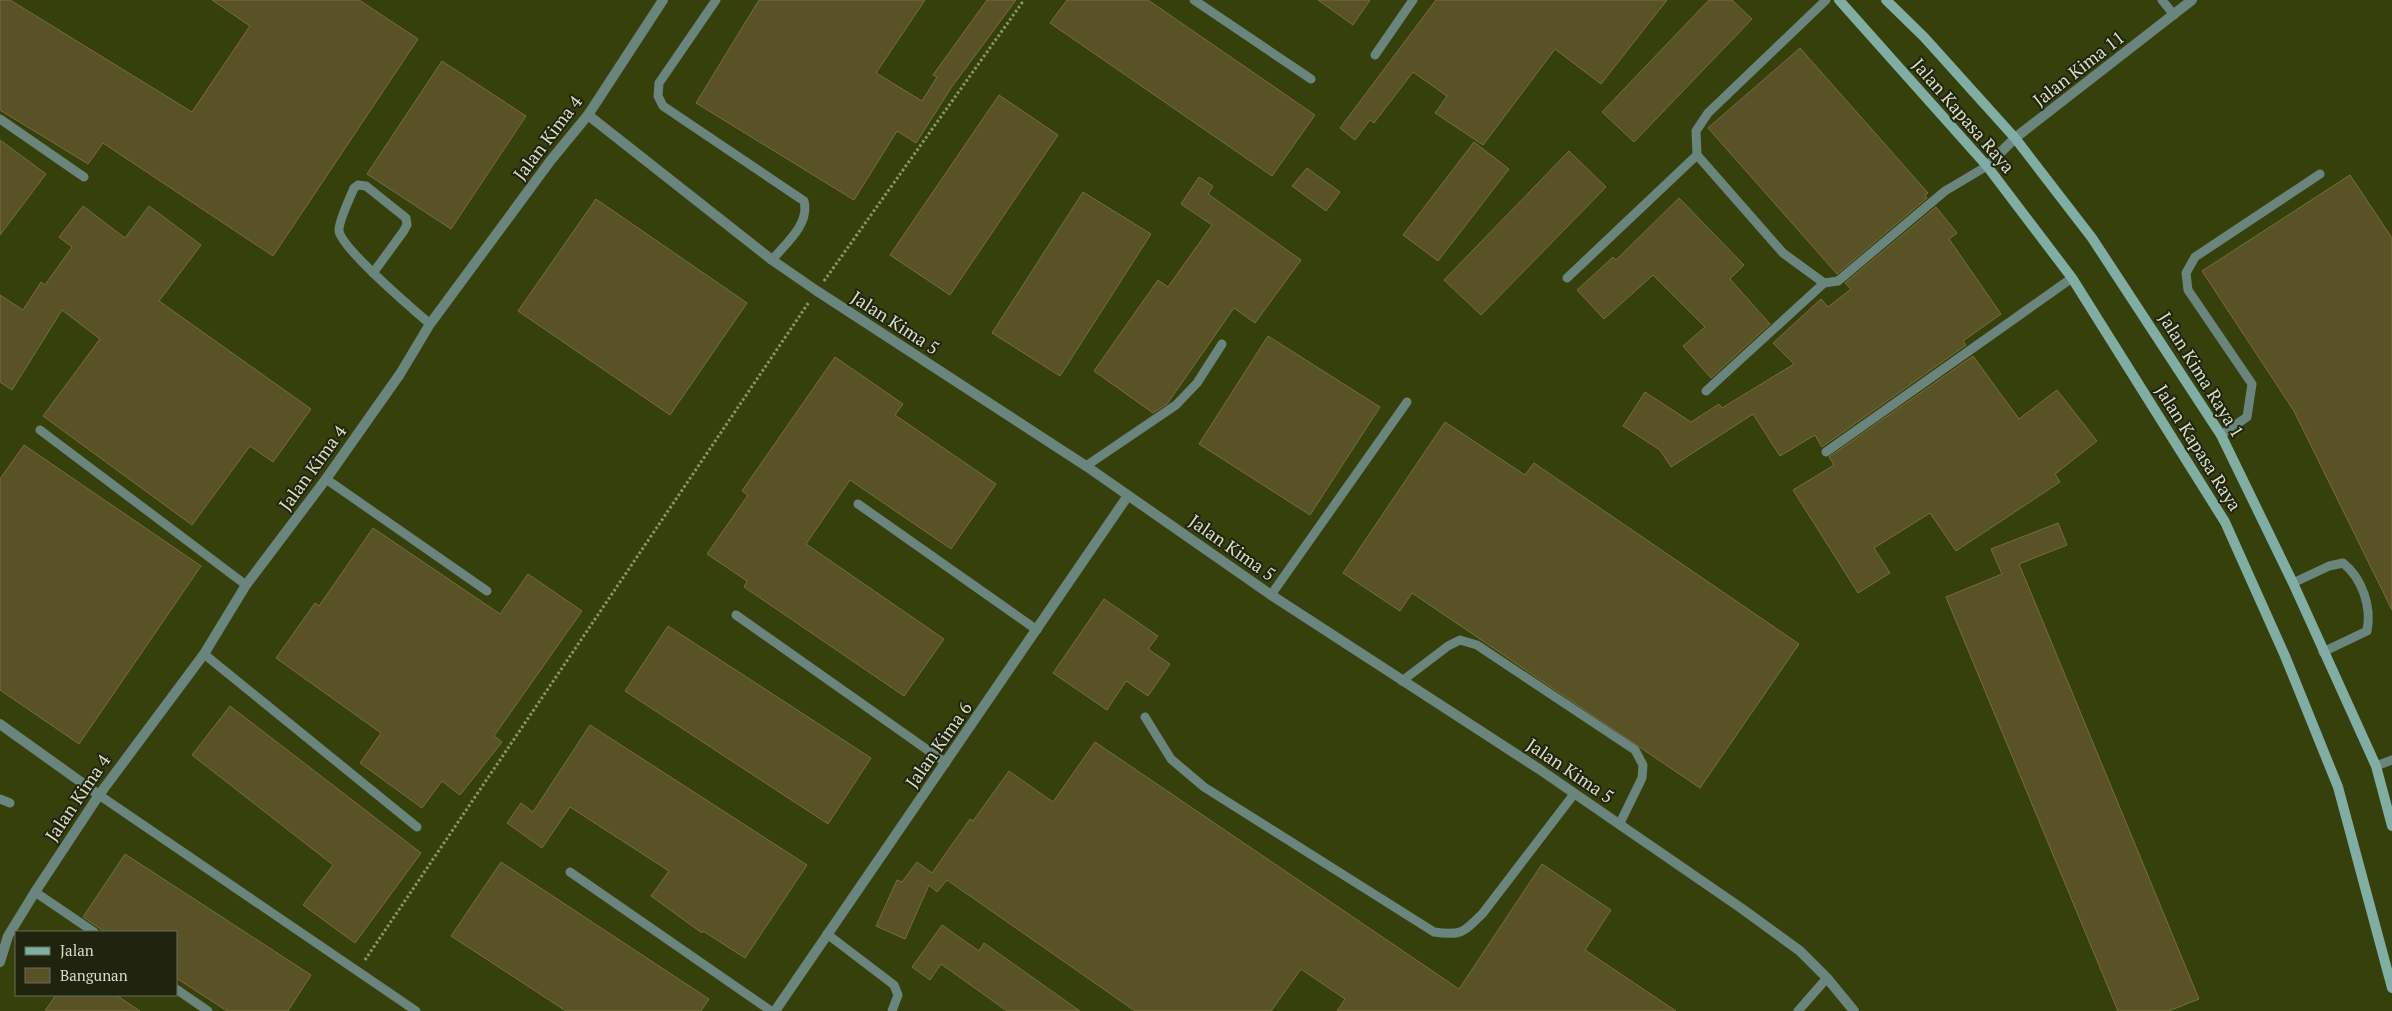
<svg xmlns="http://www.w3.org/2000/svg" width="2392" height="1011" font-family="'PT Serif',serif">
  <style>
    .building { fill: #595227; stroke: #786e3a }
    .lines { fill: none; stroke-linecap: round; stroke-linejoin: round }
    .path { stroke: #8b946d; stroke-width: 3; stroke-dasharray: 2.5 2.5; stroke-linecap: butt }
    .lane { stroke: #69857e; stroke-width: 9 }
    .street { stroke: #69857e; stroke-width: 10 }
    .secondary { stroke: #81aea4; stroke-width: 10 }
    .labels { text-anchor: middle; stroke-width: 4; stroke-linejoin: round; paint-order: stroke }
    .street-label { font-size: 18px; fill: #d7dfc4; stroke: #20240f }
  </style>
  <rect width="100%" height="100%" fill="#36400b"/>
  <g class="building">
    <polygon points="0,0 10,0 192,112 250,26 212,0 359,0 418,39 273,256 103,143 88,164 0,110"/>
    <polygon points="759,0 925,0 876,73 922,101 937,77 933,75 987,0 1016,0 951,88 916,143 897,131 854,200 696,103"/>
    <polygon points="1067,0 1148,0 1315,115 1272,176 1050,23"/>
    <polygon points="1318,0 1370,0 1353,25"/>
    <polygon points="1436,0 1667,0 1601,84 1555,49 1483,145 1435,113 1447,96 1413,72 1374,123 1370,120 1355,140 1340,128"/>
    <polygon points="1709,0 1732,0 1752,19 1634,142 1602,112"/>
    <polygon points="1800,48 1928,193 1925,195 1927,198 1837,274 1708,128"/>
    <polygon points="442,61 526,116 451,229 367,174"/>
    <polygon points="999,95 1058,135 950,295 890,255"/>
    <polygon points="0,140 46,174 0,235"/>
    <polygon points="1474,142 1509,169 1438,261 1403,235"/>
    <polygon points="1569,151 1606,187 1481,315 1444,280"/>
    <polygon points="1307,168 1340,192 1326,211 1292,186"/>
    <polygon points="2350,175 2392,238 2392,610 2294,411 2202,271"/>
    <polygon points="1199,177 1213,186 1208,194 1301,260 1255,323 1234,308 1167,404 1153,413 1094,371 1158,280 1168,287 1212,225 1181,204"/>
    <polygon points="1083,192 1151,234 1060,376 992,333"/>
    <polygon points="1679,198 1744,265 1730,279 1770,324 1711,378 1683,346 1705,327 1653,275 1604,319 1577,290 1613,257 1616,260"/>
    <polygon points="596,199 747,303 670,415 518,311"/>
    <polygon points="83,206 125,238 149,206 201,245 159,301 311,409 273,462 250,446 192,525 43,416 100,339 62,310 12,390 0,382 0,295 23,310 41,282 45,285 72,247 59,237"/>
    <polygon points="1936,207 1957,233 1949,239 2001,314 1963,341 1966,345 1822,447 1815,435 1780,456 1753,414 1671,467 1660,450 1623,426 1645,392 1691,422 1719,404 1722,408 1794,364 1773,343 1821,299 1828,307 1851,289 1845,283"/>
    <polygon points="1268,336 1380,407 1310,515 1199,444"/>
    <polygon points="1973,356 2019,419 2057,390 2097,441 2055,474 2060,482 1956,551 1930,513 1874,548 1890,573 1858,593 1793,490 1834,465 1829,457"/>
    <polygon points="835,357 903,404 895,415 996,484 951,549 850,480 806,544 944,639 904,696 744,587 747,581 707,554 748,495 742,491"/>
    <polygon points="1445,422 1525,475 1534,463 1799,644 1700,788 1412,593 1400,611 1343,573"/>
    <polygon points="24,445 201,566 79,744 0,690 0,479"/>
    <polygon points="2058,523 2067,545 2019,564 2199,999 2169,1011 2118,1011 1946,597 2002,574 1991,549"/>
    <polygon points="373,528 500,614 528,574 582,611 494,736 502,742 460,795 442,781 422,808 360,763 381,733 276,658 315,603 319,606"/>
    <polygon points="1104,599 1158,636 1148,649 1170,664 1148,696 1126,681 1107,710 1053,673"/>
    <polygon points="668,626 871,758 828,824 625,691"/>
    <polygon points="230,706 421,853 355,943 303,905 333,865 192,755"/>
    <polygon points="590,725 807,865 745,958 703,931 702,933 651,896 669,871 570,807 542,848 507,823 521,803 533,812"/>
    <polygon points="1095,742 1459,989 1542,864 1611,910 1585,950 1676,1011 1337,1011 1345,999 1301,969 1271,1011 1135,1011 947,880 937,892 929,885 905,939 876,926 897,880 902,882 917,862 932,873 970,819 973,821 1009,771 1053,802"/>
    <polygon points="125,854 311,975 288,1011 227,1011 176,978 176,932 105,932 83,917"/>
    <polygon points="501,862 709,999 701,1011 566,1011 451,936"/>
    <polygon points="942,925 979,951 984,943 1080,1011 1007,1011 941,964 930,980 912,967"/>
    <polygon points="56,995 116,995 140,1011 45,1011"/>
  </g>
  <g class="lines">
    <g class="path">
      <polyline points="824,281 1024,0"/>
      <polyline points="365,960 809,302"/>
    </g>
    <g class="lane">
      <path d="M716 0 659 83 658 96 663 106 804 201C810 224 786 243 772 260"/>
      <polyline points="1194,0 1311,79"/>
      <polyline points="1826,0 1708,113 1696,131 1697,155 1783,253 1824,283 1838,281 1945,191 1987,166"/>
      <polyline points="2162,0 2174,15"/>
      <polyline points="1375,55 1413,0"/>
      <polyline points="0,119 84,177"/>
      <path d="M373 273 403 232 407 225 406 218 366 186 358 185 354 188C350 198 338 222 339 231 342 249 414 310 430 324"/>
      <polyline points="1567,278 1697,155"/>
      <polyline points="1706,391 1824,283"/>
      <polyline points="40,430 246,585"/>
      <polyline points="2221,435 2247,417 2252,384 2188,290 2186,273 2195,257 2320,174"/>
      <polyline points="1826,452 2072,278"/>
      <polyline points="1086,466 1176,405 1197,383 1222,344"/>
      <polyline points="326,479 487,591"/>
      <polyline points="858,504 1037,630"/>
      <path d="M2293 583 2329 566 2343 563C2362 578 2372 607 2367 631L2323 652"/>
      <polyline points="1271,595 1407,402"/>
      <polyline points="736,615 946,763"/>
      <polyline points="204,654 417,827"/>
      <polyline points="1402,681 1448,646 1460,640 1477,645 1635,750 1643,765 1642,778 1620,823"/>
      <path d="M1145 717 1171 759 1204 787 1434 932C1461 936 1463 933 1483 913L1574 794"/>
      <polyline points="2376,766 2392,760"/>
      <polyline points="99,795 416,1011"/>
      <polyline points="0,799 10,803"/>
      <polyline points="570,872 771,1011"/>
      <polyline points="35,892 94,932"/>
      <polyline points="827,934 894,985 898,995 892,1011"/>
      <polyline points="176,989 208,1011"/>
      <polyline points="1798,1011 1827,978"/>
    </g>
    <g class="street">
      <polyline points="588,115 772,260 817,291 1086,466 1271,595 1539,769 1741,908 1800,951 1827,978 1854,1011"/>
      <polyline points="1987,166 2015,138 2192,0"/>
      <polyline points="0,724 99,795"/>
      <polyline points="0,962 8,936 35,892 99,795 204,654 246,585 326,479 400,374 430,324 551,160 588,115 663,0"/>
      <polyline points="775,1011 1127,497"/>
    </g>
    <g class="secondary">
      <polyline points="1839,0 1987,166 2072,278 2225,522 2285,656 2338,787 2392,988"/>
      <polyline points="1886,0 1924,37 2015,138 2092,238 2221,435 2293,583 2376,766 2392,826"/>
    </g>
  </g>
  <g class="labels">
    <g class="street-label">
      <text transform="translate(2079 69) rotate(-38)" y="6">Jalan Kima 11</text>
      <text transform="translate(1963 116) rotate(49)" y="6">Jalan Kapasa Raya</text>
      <text transform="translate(548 138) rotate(-53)" y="6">Jalan Kima 4</text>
      <text transform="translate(895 323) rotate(33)" y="6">Jalan Kima 5</text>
      <text transform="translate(2201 375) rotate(58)" y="6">Jalan Kima Raya 1</text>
      <text transform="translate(2198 448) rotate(58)" y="6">Jalan Kapasa Raya</text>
      <text transform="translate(313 468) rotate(-54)" y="6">Jalan Kima 4</text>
      <text transform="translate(1232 548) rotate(35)" y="6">Jalan Kima 5</text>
      <text transform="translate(939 745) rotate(-55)" y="6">Jalan Kima 6</text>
      <text transform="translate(1570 771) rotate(34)" y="6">Jalan Kima 5</text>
      <text transform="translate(78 798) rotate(-56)" y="6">Jalan Kima 4</text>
    </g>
  </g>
  <rect x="15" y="931" width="162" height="65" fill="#20240f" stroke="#696f57"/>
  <rect x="25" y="947" width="25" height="8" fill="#81aea4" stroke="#696f57"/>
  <text x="60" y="956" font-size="15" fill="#d7dfc4">Jalan</text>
  <rect x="25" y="968" width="25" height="15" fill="#595227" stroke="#696f57"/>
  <text x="60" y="981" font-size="15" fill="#d7dfc4">Bangunan</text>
</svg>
